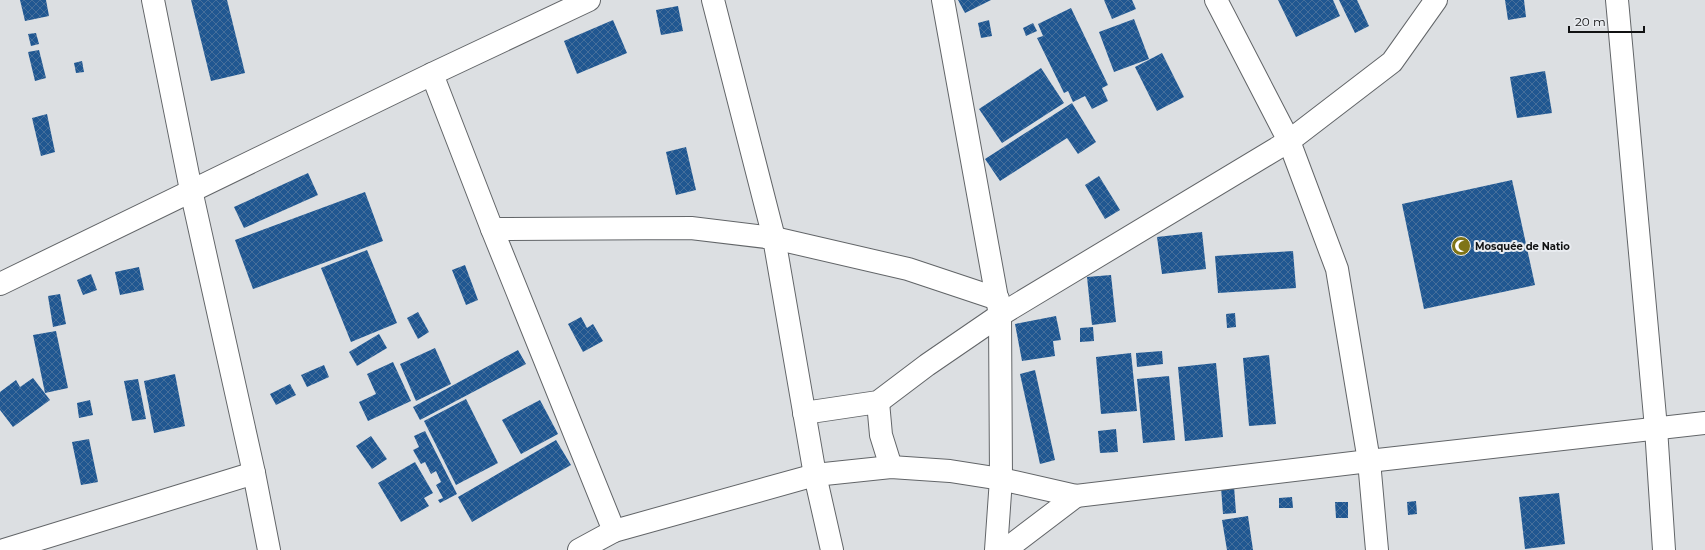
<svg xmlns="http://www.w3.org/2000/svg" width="1705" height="550" font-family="Montserrat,sans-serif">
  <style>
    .building { fill: url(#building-cross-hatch) }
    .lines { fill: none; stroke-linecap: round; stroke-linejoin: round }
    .minor-casing { stroke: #626568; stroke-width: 24 }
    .minor { stroke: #fff; stroke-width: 22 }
    .labels { text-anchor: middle; stroke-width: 4; stroke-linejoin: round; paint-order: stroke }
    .poi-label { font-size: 10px; font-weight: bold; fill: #111213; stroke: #e9ecf0; text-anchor: start }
  </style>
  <defs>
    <pattern id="building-cross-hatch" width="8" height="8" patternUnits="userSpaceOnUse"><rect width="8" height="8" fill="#205791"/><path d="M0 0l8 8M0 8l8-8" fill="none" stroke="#466f9b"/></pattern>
  </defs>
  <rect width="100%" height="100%" fill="#dcdfe2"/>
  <g class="building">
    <polygon points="20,0 46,0 49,16 25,21"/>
    <polygon points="191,0 227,0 245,73 211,81"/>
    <polygon points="958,0 991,0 965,13"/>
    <polygon points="1104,0 1132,0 1136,9 1112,19"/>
    <polygon points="1278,0 1333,0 1340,16 1296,37"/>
    <polygon points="1339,0 1357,0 1369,26 1355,33"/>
    <polygon points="1505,0 1524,0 1526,17 1508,20"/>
    <polygon points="678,6 683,31 661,35 656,10"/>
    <polygon points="1071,8 1108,85 1102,88 1108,101 1092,109 1085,96 1073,102 1068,91 1064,93 1037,38 1043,36 1038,24"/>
    <polygon points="1134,19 1149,59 1114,72 1099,32"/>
    <polygon points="613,20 627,53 577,74 564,41"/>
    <polygon points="989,20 992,36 981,38 978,23"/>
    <polygon points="1033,23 1037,31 1026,36 1023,28"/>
    <polygon points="36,33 39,44 31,46 28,34"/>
    <polygon points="39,50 46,78 35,81 28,52"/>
    <polygon points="1162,53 1184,97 1157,111 1135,67"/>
    <polygon points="82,61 84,72 76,73 74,63"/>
    <polygon points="1041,68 1064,103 1002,143 979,109"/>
    <polygon points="1545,71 1552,113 1517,118 1510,77"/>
    <polygon points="1072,103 1096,142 1078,154 1067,138 1000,181 985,159"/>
    <polygon points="47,114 55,152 41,156 32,118"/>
    <polygon points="686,147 696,190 676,195 666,152"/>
    <polygon points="308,173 318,195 244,228 234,207"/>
    <polygon points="1099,176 1120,210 1105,219 1085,185"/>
    <polygon points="1512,180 1535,285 1424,309 1402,204"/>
    <polygon points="365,192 383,241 253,289 235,240"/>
    <polygon points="1202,232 1206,269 1162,274 1157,237"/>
    <polygon points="367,250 397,323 351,342 321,268"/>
    <polygon points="1293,251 1296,288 1218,293 1215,256"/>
    <polygon points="465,265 478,300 466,305 452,270"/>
    <polygon points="139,267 144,290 120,295 115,272"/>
    <polygon points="91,274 97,290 83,295 77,280"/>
    <polygon points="1111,275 1116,322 1092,325 1087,277"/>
    <polygon points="60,294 66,324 53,327 48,296"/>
    <polygon points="418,312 429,332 418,339 407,318"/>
    <polygon points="1235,313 1236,327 1227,328 1226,314"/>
    <polygon points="1056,316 1061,340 1053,341 1055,356 1022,361 1015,324"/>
    <polygon points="581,317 587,328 593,324 603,341 583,352 568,324"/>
    <polygon points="1093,327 1094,341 1080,342 1080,328"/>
    <polygon points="56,331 68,388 45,393 33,335"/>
    <polygon points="379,334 387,348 357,366 349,352"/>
    <polygon points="435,348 451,384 416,401 400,364"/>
    <polygon points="518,350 526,364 420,420 413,407"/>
    <polygon points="1162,351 1163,364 1137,367 1136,353"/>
    <polygon points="1131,353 1137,411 1101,414 1096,357"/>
    <polygon points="1269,355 1276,424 1249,426 1243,358"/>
    <polygon points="393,362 411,401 368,421 359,402 376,394 367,374"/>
    <polygon points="1216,363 1223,437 1185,441 1178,367"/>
    <polygon points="324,365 329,377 307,387 301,375"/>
    <polygon points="1035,370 1055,460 1040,464 1020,374"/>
    <polygon points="175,374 185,426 154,433 144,381"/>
    <polygon points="1169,376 1175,440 1143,443 1137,379"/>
    <polygon points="33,378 50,400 13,427 0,410 0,392 16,380 20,387"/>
    <polygon points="138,379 146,419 132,421 124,381"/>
    <polygon points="290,384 296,395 276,405 270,394"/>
    <polygon points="466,399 498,463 456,485 424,421"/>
    <polygon points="90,400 93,415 79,418 77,403"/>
    <polygon points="540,400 558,434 521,454 502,420"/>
    <polygon points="1116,429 1118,452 1100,453 1098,431"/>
    <polygon points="425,431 457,494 440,503 438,500 443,498 436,485 441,482 436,471 431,474 425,462 421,464 413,450 419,447 414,436"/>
    <polygon points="371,436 387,459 372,469 356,446"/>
    <polygon points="89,439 98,482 81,485 72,442"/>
    <polygon points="556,440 571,465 472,522 458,497"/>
    <polygon points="415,462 433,493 424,498 429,506 401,522 378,483"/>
    <polygon points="1234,486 1236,513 1223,514 1221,487"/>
    <polygon points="1559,493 1565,544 1525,549 1519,497"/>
    <polygon points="1292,497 1293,508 1279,508 1279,498"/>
    <polygon points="1416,501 1417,514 1408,515 1407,502"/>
    <polygon points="1335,502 1348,502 1348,518 1336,518"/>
    <polygon points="1248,516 1253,550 1227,550 1222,520"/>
  </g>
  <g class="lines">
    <defs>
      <g id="minor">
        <polyline points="153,0 191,190 254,473 269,550"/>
        <polyline points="713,0 774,238 815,475 832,550"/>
        <polyline points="943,0 1000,315 1001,479 996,550"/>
        <polyline points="1216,0 1289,141 1337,269 1369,461 1377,550"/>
        <polyline points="1617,0 1656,428 1664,550"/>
        <polyline points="432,74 492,229 614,531"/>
        <polyline points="492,229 691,228 774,238 908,269 998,299"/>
        <polyline points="0,284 432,74 589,0"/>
        <polyline points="878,402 881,435 891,467"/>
        <polyline points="804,413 878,402 927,365 1000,315 1289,141 1392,62 1436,0"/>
        <polyline points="4,550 254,473"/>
        <polyline points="579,550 614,531 815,475 891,467 950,471 1001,479 1076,496 1369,461 1705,423"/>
        <polyline points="1005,550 1076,496"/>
      </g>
    </defs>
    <use href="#minor" class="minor-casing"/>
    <use href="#minor" class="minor"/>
  </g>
  <defs>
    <symbol id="mosque-disc" viewBox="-11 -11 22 22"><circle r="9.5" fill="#7f7417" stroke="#e9ecf0"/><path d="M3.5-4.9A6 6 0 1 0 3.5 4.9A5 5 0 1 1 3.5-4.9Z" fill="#fff"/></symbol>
  </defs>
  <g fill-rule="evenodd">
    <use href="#mosque-disc" x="1450" y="235" width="22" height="22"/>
  </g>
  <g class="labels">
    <g class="poi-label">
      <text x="1475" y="250">Mosquée de Natio</text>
    </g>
  </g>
  <path d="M1569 26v6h75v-6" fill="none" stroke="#111213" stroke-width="2"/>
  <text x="1575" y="26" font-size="12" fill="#111213" stroke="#e9ecf0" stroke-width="3" paint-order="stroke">20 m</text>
</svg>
